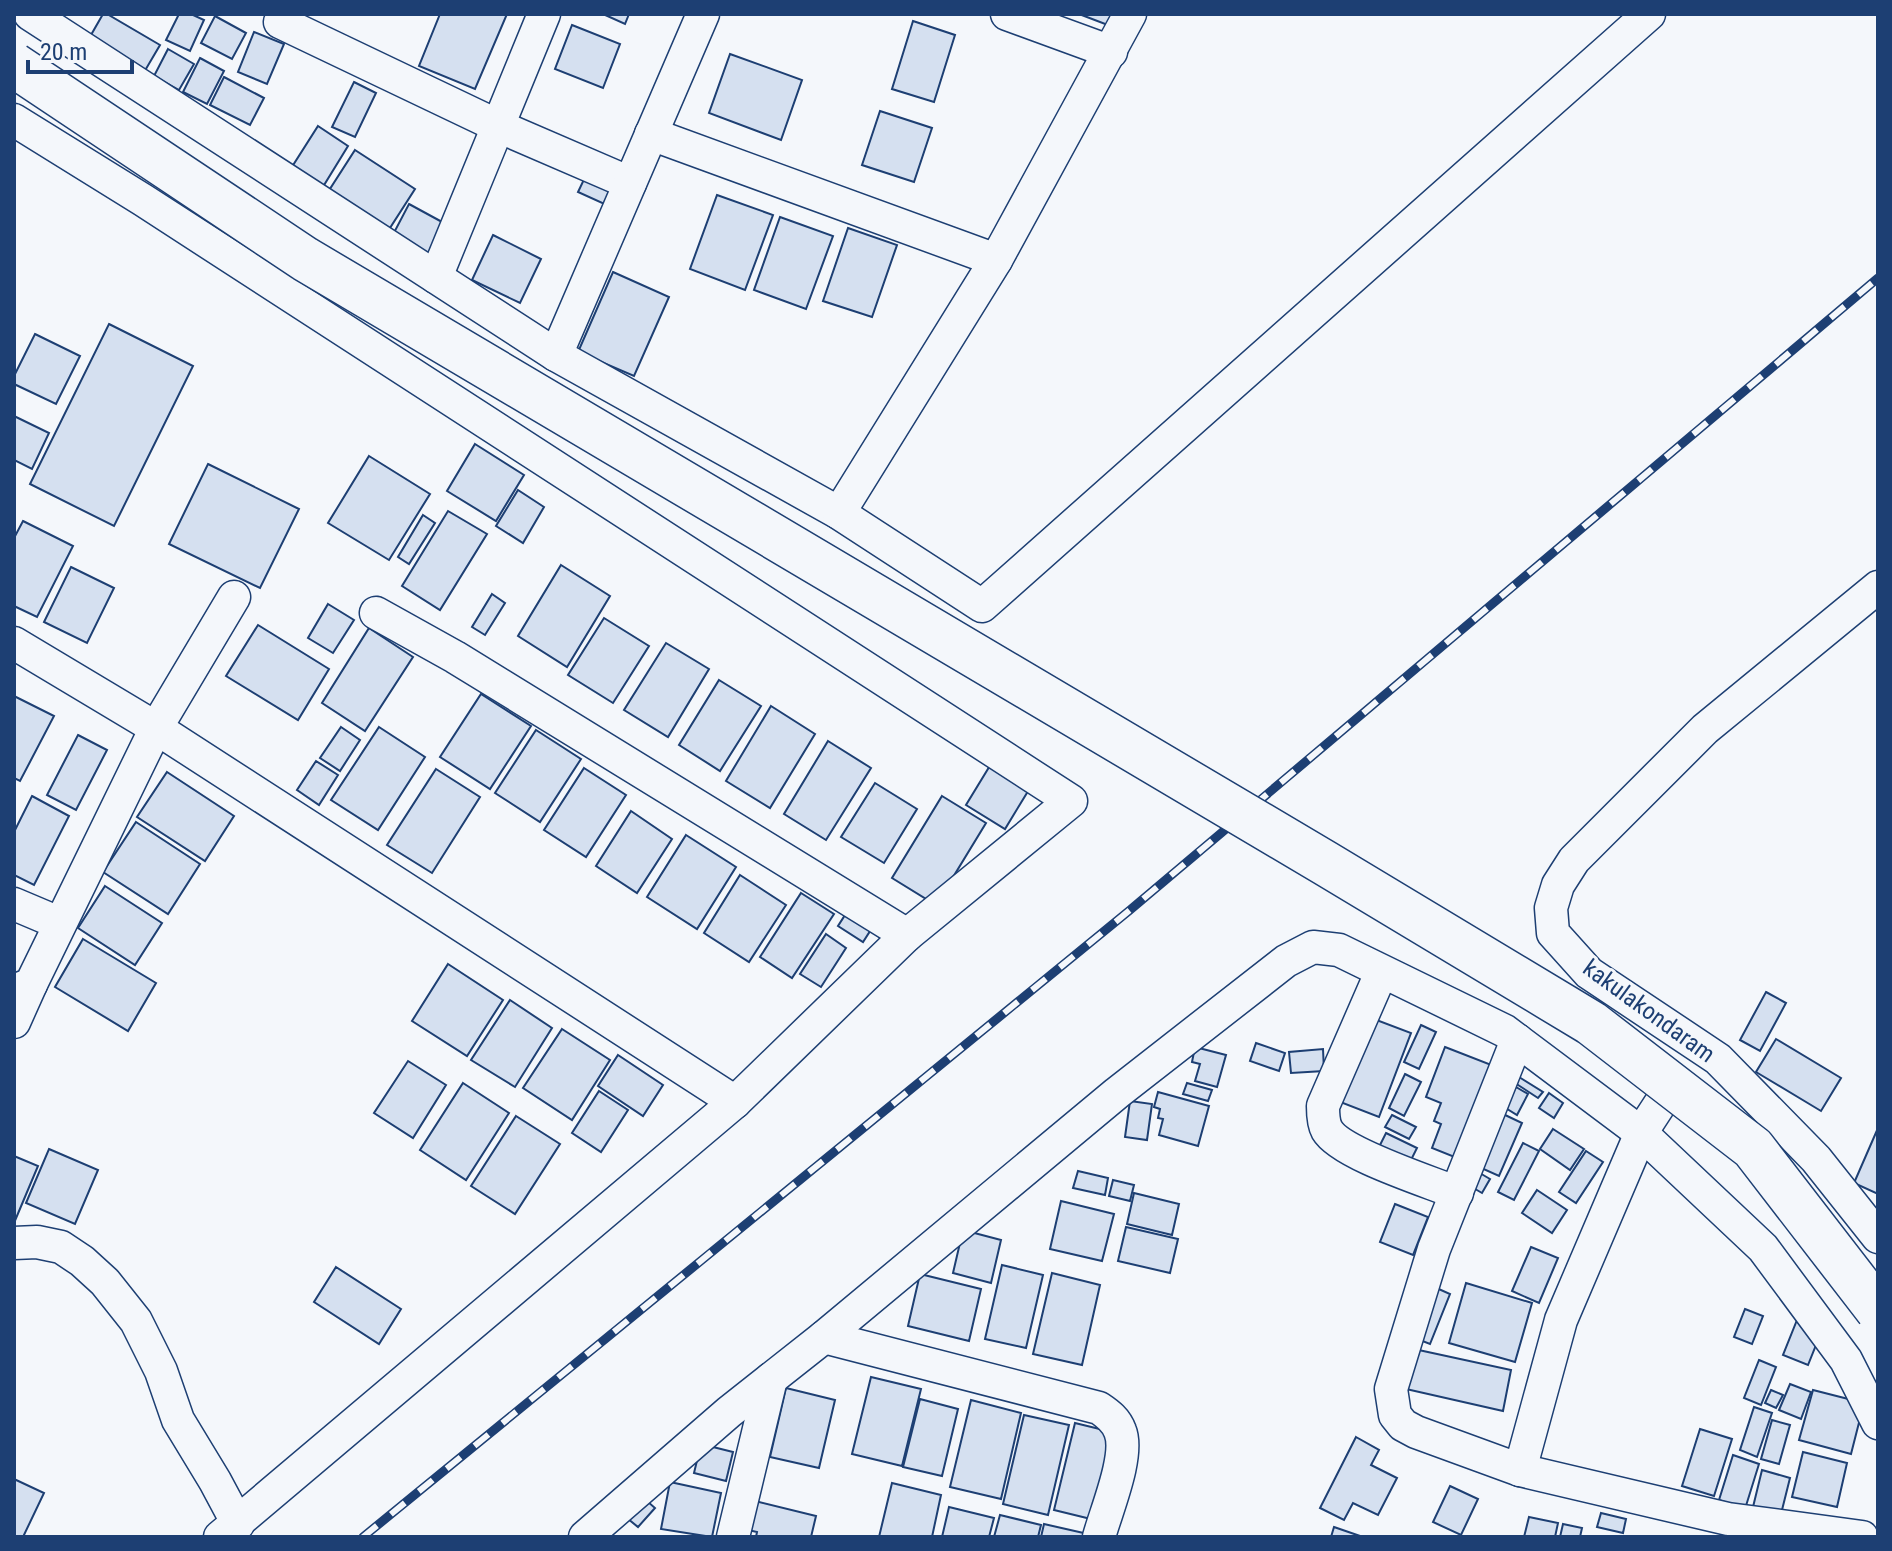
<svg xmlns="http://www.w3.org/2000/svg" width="1892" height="1551" font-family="'Roboto Condensed',sans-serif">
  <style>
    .building { fill: #d5e0f0; stroke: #1d3f73; stroke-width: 2 }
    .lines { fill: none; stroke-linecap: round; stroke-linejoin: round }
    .street-casing { stroke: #1d3f73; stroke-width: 35 }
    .street { stroke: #f4f7fb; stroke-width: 32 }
    .rail-casing { stroke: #1d3f73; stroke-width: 9 }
    .rail { stroke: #f4f7fb; stroke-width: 6; stroke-dasharray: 18; stroke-linecap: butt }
    .highway-bridge-casing { stroke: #1d3f73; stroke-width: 47; stroke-linecap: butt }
    .highway-bridge { stroke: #f4f7fb; stroke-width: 44 }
    .labels { text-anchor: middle; stroke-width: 6; stroke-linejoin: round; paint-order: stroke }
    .street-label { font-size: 24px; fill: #1d3f73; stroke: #f4f7fb }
  </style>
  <rect width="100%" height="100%" fill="#f4f7fb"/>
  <g class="building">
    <polygon points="103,14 107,14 160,45 143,74 87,42"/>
    <polygon points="179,14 191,14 204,20 190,51 166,40"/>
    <polygon points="440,14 507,14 475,89 419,66"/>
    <polygon points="603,14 629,14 625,24"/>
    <polygon points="1079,14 1118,14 1113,27"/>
    <polygon points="215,16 246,33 232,59 201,43"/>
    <polygon points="913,21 955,35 934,102 892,89"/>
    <polygon points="572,25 620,44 603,88 555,69"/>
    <polygon points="254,32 284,44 267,84 238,72"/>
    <polygon points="168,49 194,64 179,90 154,76"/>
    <polygon points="730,54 802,80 781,140 709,113"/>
    <polygon points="200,58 224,71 207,104 183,92"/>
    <polygon points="224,77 264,98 250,125 210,105"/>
    <polygon points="354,82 376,93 355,137 332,127"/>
    <polygon points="880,111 932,128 914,182 862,165"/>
    <polygon points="318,126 348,146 321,190 290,170"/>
    <polygon points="355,150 415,189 388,231 328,192"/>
    <polygon points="588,171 621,186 611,207 578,192"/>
    <polygon points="717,195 773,215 745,290 690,269"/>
    <polygon points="409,204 455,229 434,269 388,244"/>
    <polygon points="780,217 833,236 806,309 754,290"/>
    <polygon points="848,228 897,245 872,317 823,301"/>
    <polygon points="493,235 541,259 520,303 472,280"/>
    <polygon points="613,272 669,297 634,376 578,352"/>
    <polygon points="109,324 193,366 114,526 30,484"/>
    <polygon points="35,334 80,356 56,404 14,384 14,376"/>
    <polygon points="14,416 49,433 32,469 14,460"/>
    <polygon points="475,444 524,475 496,521 447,491"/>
    <polygon points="369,456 430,494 389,560 328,523"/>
    <polygon points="208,464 299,509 260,588 169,544"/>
    <polygon points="518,490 544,507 523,543 496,526"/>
    <polygon points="448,511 487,534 440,610 402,586"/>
    <polygon points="423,515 435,523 409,564 398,557"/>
    <polygon points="23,521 73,546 37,617 14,606 14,538"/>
    <polygon points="561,565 610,596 567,667 518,636"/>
    <polygon points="71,567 114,588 87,643 44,622"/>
    <polygon points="492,594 505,603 485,635 472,627"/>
    <polygon points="328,604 354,620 333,653 308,638"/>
    <polygon points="604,618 649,646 613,703 568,675"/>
    <polygon points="258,625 329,669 298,720 226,676"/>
    <polygon points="369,628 413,657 365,731 322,703"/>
    <polygon points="666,643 709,669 668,737 624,710"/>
    <polygon points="719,680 761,706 720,771 679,745"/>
    <polygon points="481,694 531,726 490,789 440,757"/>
    <polygon points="14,696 54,716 20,781 14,778"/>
    <polygon points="771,706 815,734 770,808 726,781"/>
    <polygon points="341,727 360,740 340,771 320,758"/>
    <polygon points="379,727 425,757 378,830 331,800"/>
    <polygon points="536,730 581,759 540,822 495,793"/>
    <polygon points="78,735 107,750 76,810 47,795"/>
    <polygon points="828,741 871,768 826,840 784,814"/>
    <polygon points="994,759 1033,783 1005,829 966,805"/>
    <polygon points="316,761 338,775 319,805 297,790"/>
    <polygon points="584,768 626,795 586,857 544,830"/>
    <polygon points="436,769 480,797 432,873 387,845"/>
    <polygon points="167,772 234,816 205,861 137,817"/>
    <polygon points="875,783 917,809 884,863 841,837"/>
    <polygon points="32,796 69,816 34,885 14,875 14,832"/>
    <polygon points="942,796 986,823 936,905 892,878"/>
    <polygon points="631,811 672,839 637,893 596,866"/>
    <polygon points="136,822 200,864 168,914 103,872"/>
    <polygon points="686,835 736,867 697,929 647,897"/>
    <polygon points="740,875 786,905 749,962 704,933"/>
    <polygon points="105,886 162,923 135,965 78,928"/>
    <polygon points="801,893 834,914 792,978 760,957"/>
    <polygon points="847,912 872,928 863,942 838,926"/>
    <polygon points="826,934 846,948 821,987 800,974"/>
    <polygon points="83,939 156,983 128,1031 55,987"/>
    <polygon points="448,964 503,1000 467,1056 412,1021"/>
    <polygon points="1766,992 1786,1003 1760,1051 1740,1040"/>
    <polygon points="510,1000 552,1028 515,1087 471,1060"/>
    <polygon points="1366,1016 1411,1033 1379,1117 1335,1100"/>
    <polygon points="1421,1025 1436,1032 1419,1069 1404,1062"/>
    <polygon points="562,1029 610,1060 572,1120 523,1088"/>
    <polygon points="1776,1039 1841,1078 1821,1111 1756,1072"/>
    <polygon points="1256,1043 1285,1053 1279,1071 1250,1061"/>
    <polygon points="1195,1047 1226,1055 1217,1087 1195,1081 1200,1064 1192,1062"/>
    <polygon points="1445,1047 1494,1066 1457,1158 1432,1148 1441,1124 1434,1121 1441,1103 1426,1097"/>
    <polygon points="1323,1049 1324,1071 1291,1073 1289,1052"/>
    <polygon points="618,1055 663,1085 643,1116 598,1086"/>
    <polygon points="408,1061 446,1085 413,1138 374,1113"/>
    <polygon points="1405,1074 1421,1082 1404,1116 1389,1108"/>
    <polygon points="1519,1077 1543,1092 1538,1098 1515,1083"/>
    <polygon points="463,1083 509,1113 466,1180 420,1150"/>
    <polygon points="1187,1083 1212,1090 1208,1101 1183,1094"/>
    <polygon points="1516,1087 1528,1094 1517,1115 1504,1107"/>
    <polygon points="599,1091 628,1110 601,1152 572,1133"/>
    <polygon points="1158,1092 1209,1106 1198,1146 1159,1135 1163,1119 1158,1118 1160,1109 1154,1107"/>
    <polygon points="1549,1093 1563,1103 1554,1118 1539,1108"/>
    <polygon points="1130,1101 1152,1104 1147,1140 1125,1137"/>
    <polygon points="1503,1114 1522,1123 1499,1176 1479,1167"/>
    <polygon points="1392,1115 1416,1127 1409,1139 1385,1127"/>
    <polygon points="516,1116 560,1144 515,1214 471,1186"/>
    <polygon points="1878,1128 1878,1194 1854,1183"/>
    <polygon points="1553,1129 1584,1149 1570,1170 1540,1149"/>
    <polygon points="1386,1133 1417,1148 1408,1166 1377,1151"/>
    <polygon points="1523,1143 1539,1151 1514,1200 1498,1192"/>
    <polygon points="49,1149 98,1170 75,1224 26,1203"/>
    <polygon points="1586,1151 1603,1162 1576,1203 1559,1192"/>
    <polygon points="14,1156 38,1166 14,1223"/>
    <polygon points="1078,1171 1108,1178 1105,1195 1073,1188"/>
    <polygon points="1478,1172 1490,1179 1482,1193 1470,1186"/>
    <polygon points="1113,1180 1134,1185 1130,1201 1109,1196"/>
    <polygon points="1537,1190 1567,1210 1552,1233 1522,1213"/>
    <polygon points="1134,1193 1179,1204 1172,1235 1127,1224"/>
    <polygon points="1061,1201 1114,1214 1102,1261 1050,1249"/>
    <polygon points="1395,1204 1428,1217 1413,1255 1380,1242"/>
    <polygon points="1126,1227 1178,1239 1170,1273 1118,1261"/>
    <polygon points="963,1230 1001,1240 991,1283 953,1273"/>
    <polygon points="1531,1247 1558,1258 1539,1303 1512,1291"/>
    <polygon points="1002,1265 1043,1275 1026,1348 985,1339"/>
    <polygon points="336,1267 401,1309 379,1344 314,1302"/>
    <polygon points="1052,1273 1100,1285 1082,1365 1033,1354"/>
    <polygon points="920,1274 981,1289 969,1341 908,1326"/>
    <polygon points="1466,1283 1532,1303 1515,1362 1449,1343"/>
    <polygon points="1432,1286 1450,1294 1430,1344 1412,1337"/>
    <polygon points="1745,1309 1763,1316 1752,1344 1734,1337"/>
    <polygon points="1797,1320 1822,1330 1808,1365 1783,1355"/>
    <polygon points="1414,1349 1511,1370 1503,1411 1406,1389"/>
    <polygon points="1759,1360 1776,1367 1761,1405 1744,1398"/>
    <polygon points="871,1377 921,1389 902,1466 852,1454"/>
    <polygon points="1790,1384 1811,1392 1801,1419 1779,1410"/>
    <polygon points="786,1388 835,1400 819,1468 770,1457"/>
    <polygon points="1771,1390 1783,1395 1776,1408 1765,1403"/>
    <polygon points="1813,1390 1864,1403 1851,1454 1799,1440"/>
    <polygon points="920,1399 958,1409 942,1476 903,1467"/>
    <polygon points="971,1400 1021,1413 1001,1499 950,1487"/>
    <polygon points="1754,1407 1772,1413 1757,1457 1740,1450"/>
    <polygon points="1024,1415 1069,1425 1048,1515 1003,1504"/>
    <polygon points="1772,1420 1790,1425 1779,1464 1761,1459"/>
    <polygon points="1075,1423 1116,1433 1095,1520 1054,1510"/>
    <polygon points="1700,1429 1732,1439 1714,1496 1682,1486"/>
    <polygon points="1356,1437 1379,1450 1371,1465 1397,1478 1378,1515 1353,1503 1344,1520 1320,1508"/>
    <polygon points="701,1444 733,1452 726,1481 694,1473"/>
    <polygon points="1803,1452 1847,1463 1837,1507 1792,1497"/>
    <polygon points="1733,1455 1759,1464 1745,1509 1719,1500"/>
    <polygon points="1762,1470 1790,1478 1781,1514 1753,1507"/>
    <polygon points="14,1479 44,1493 23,1537 14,1537"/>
    <polygon points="670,1482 721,1493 712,1537 661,1529"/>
    <polygon points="892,1483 941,1495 932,1537 879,1537"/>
    <polygon points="1450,1486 1478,1499 1461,1535 1433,1522"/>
    <polygon points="639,1494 655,1508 638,1527 622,1514"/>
    <polygon points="755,1501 816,1516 811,1537 756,1537 757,1532 748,1530"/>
    <polygon points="949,1507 994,1518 989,1537 942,1537"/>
    <polygon points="1601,1513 1626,1519 1623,1533 1597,1527"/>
    <polygon points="1000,1515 1041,1525 1038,1537 994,1537"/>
    <polygon points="1529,1517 1558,1523 1555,1537 1524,1537"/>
    <polygon points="1044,1524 1088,1534 1087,1537 1041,1537"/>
    <polygon points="1563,1524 1582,1528 1580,1537 1560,1537"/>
    <polygon points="1334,1527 1363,1537 1331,1537"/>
  </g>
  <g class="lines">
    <defs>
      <g id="street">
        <polyline points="30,14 556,355 839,513 982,606 1649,14"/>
        <polyline points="284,14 280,22 498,126 630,183"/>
        <polyline points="1007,14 1111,52"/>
        <polyline points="14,120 143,200 1071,801 907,935 735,1102 220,1537"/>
        <polyline points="651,134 996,260"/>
        <polyline points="436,277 544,14"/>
        <polyline points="556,355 703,14"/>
        <polyline points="839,513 996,260 1130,14"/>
        <polyline points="1878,587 1705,729 1574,860 1558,885 1551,908 1553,933 1589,973 1718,1059 1816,1159 1878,1237"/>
        <polyline points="234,597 156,728 735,1102"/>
        <polyline points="376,613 455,657 907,935"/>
        <polyline points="14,643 156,728 31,984 14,991"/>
        <polyline points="14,904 59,923"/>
        <path d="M1381 973 1323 1106C1323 1113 1323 1123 1327 1130 1341 1154 1428 1181 1457 1193"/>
        <polyline points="14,1022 31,984"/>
        <polyline points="1517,1040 1434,1249 1391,1389 1395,1415 1403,1425 1416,1432 1520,1470 1728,1519 1862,1537"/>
        <polyline points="14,1243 37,1242 61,1247 82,1261 105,1282 136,1321 161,1371 178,1420 215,1481 238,1524"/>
        <path d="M824 1337 1099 1408C1108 1414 1116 1420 1120 1431 1130 1455 1106 1511 1099 1537"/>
        <polyline points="1520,1470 1561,1320 1641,1133 1671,1087"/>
        <polyline points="585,1537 729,1412 824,1337 1117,1093 1286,961 1313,947 1339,950 1505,1031 1641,1133 1763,1248 1846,1360 1878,1423"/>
        <polyline points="733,1537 771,1379"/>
      </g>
    </defs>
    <use href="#street" class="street-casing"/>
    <use href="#street" class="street"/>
    <defs>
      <polyline id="rail" points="363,1537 1130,910 1878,278"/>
    </defs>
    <use href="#rail" class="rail-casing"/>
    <use href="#rail" class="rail"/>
    <defs>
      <polyline id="highway-bridge" points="14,65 305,259 1325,863 1591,1023 1753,1148 1878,1310"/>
    </defs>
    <use href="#highway-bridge" class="highway-bridge-casing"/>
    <use href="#highway-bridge" class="highway-bridge"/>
  </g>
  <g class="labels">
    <g class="street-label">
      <text transform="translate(1649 1011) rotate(36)" y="8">kakulakondaram</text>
    </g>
  </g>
  <rect width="1892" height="1551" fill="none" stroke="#1d3f73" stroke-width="32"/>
  <path d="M28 60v12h104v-12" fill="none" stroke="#1d3f73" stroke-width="4"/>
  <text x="40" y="60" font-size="24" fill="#1d3f73" stroke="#f4f7fb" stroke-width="6" paint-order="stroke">20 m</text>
</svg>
